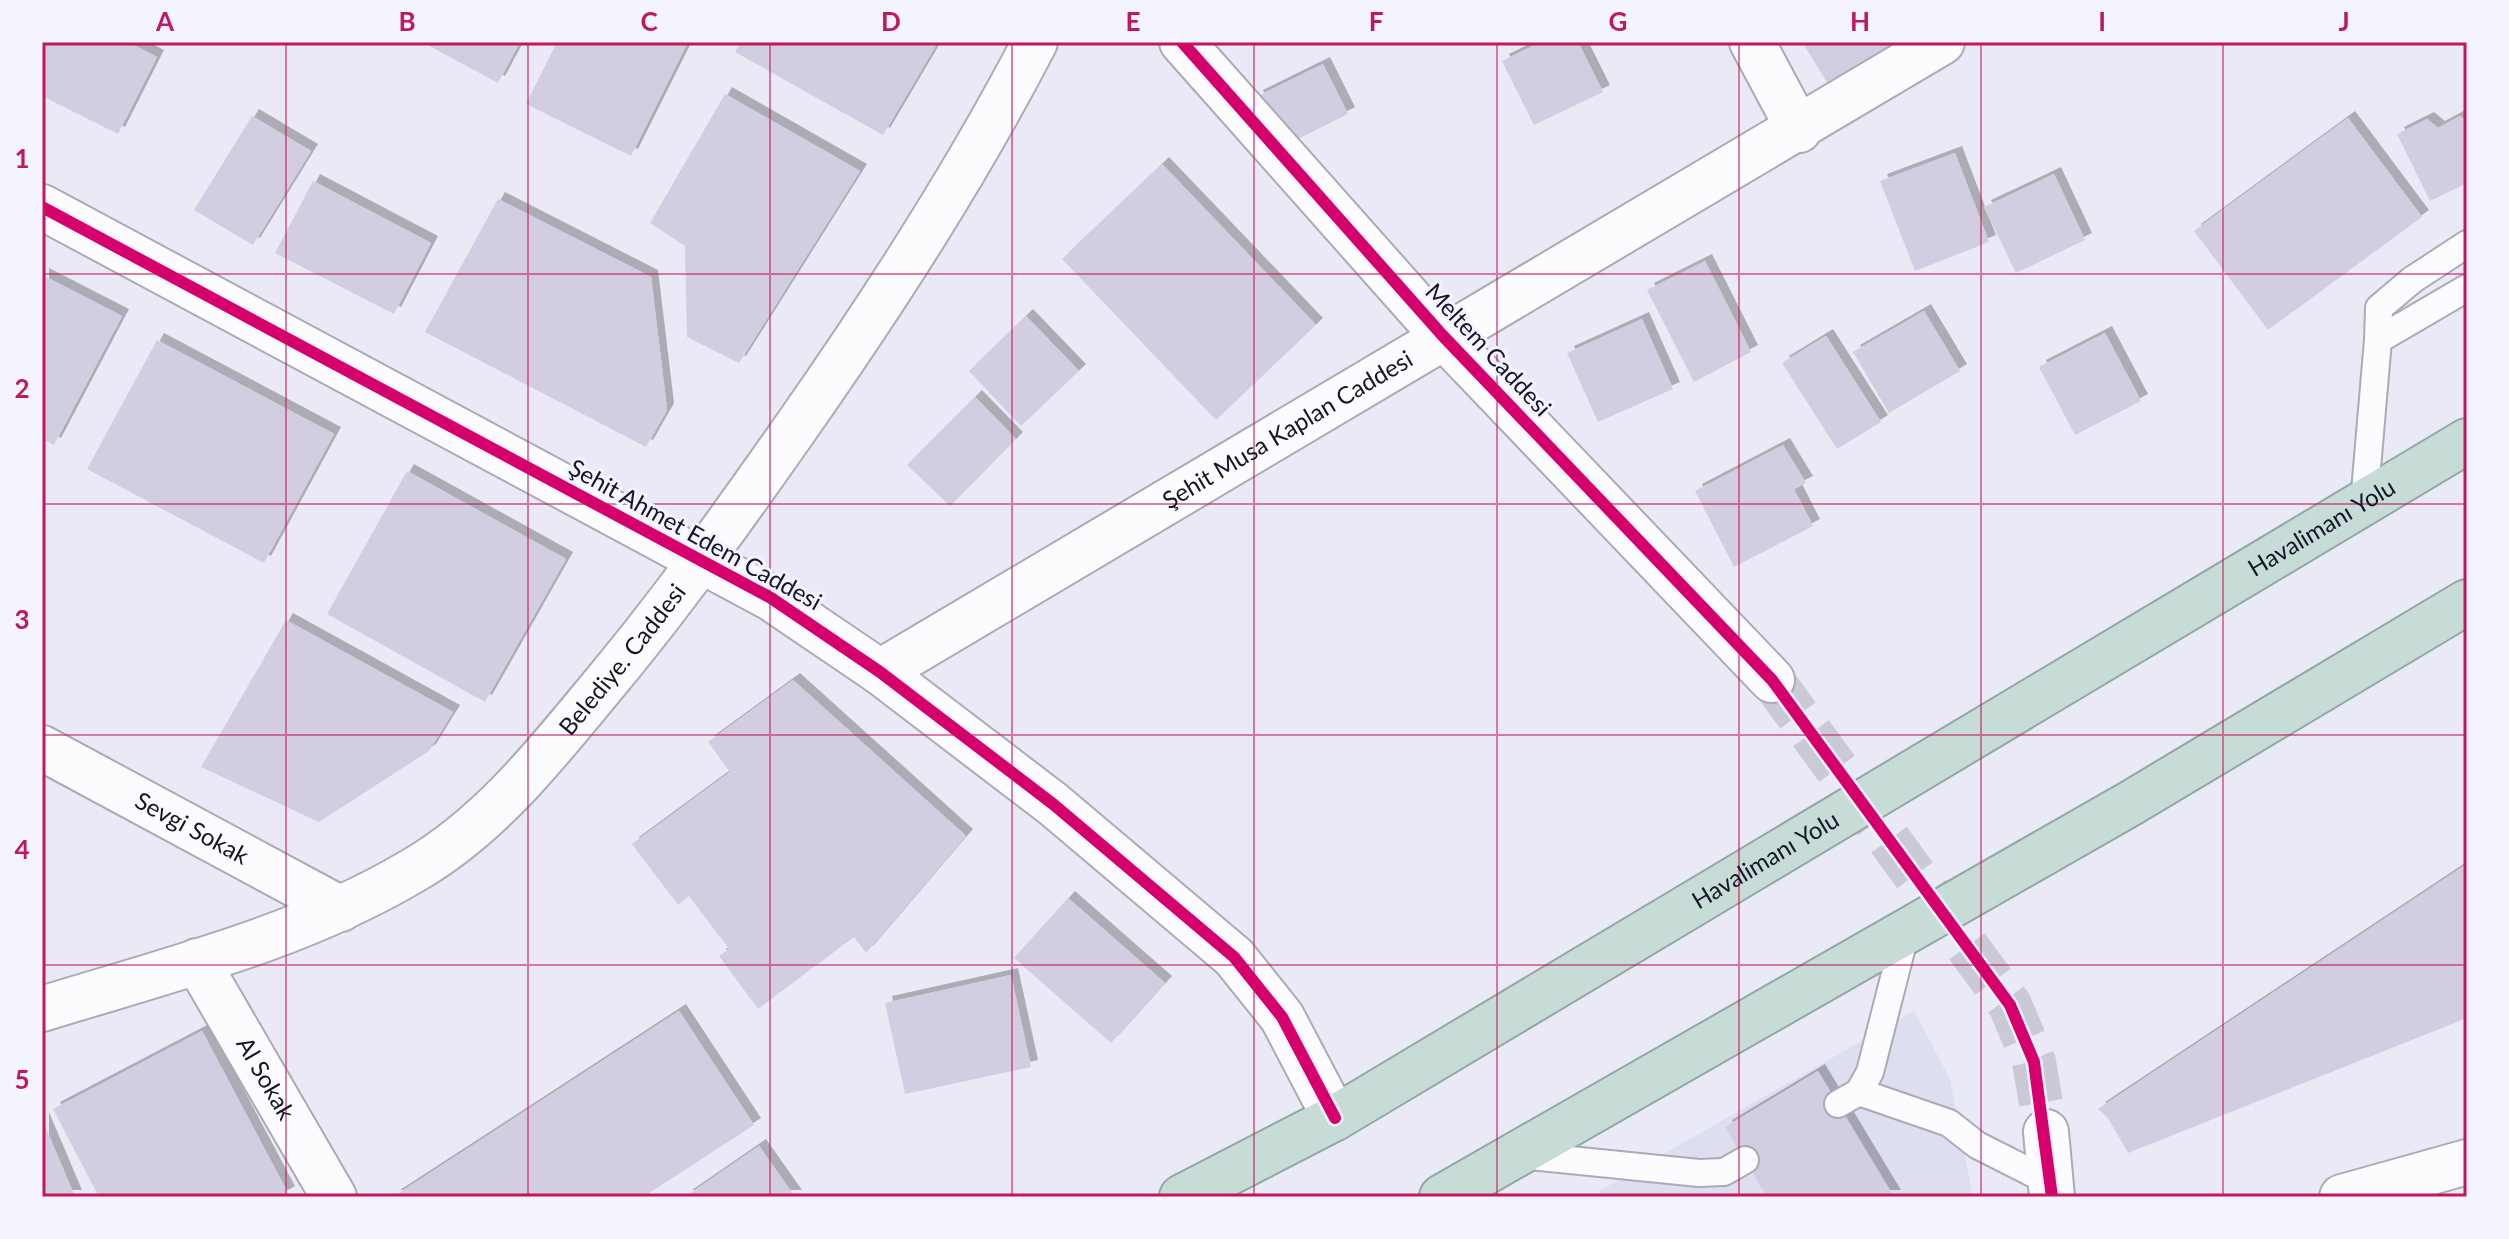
<svg xmlns="http://www.w3.org/2000/svg" width="2509" height="1239" font-family="Lato,sans-serif">
  <style>
    .built { fill: #dedef1 }
    .building { fill: #d3cde1; filter: url(#shadow) }
    .lines { fill: none; stroke-linecap: round; stroke-linejoin: round }
    .secondary-tunnel { stroke: #cacad7; stroke-width: 44; stroke-dasharray: 44 22; stroke-linecap: butt }
    .lane-casing { stroke: #aaaab8; stroke-width: 30 }
    .street-casing { stroke: #aaaab8; stroke-width: 48 }
    .secondary-casing { stroke: #aaaab8; stroke-width: 48 }
    .highway-casing { stroke: #91a7a6; stroke-width: 48 }
    .lane { stroke: #fcfcfe; stroke-width: 26 }
    .street { stroke: #fcfcfe; stroke-width: 44 }
    .secondary { stroke: #fcfcfe; stroke-width: 44 }
    .highway { stroke: #c7dcd7; stroke-width: 44 }
    .cycleway-casing { stroke: #f3f4ff; stroke-width: 17 }
    .cycleway { stroke: #d6006c; stroke-width: 12 }
    .grid { fill: none; stroke: #c2185b; stroke-width: 2; stroke-opacity: 0.55 }
    .labels { text-anchor: middle; stroke-width: 6; stroke-linejoin: round; paint-order: stroke }
    .street-label { font-size: 24px; fill: #151528; stroke: #f3f4ff }
    .neatline { fill: none; stroke: #c2185b; stroke-width: 3 }
    .grid-label { font-size: 26px; text-anchor: middle; font-weight: bold; fill: #c2185b }
  </style>
  <defs>
    <filter id="shadow"><feDropShadow dx="7" dy="-7" stdDeviation="0" flood-color="#0004"/></filter>
  </defs>
  <rect width="100%" height="100%" fill="#eaeaf6"/>
  <polygon class="built" points="1914,1011 1950,1079 1973,1197 1602,1197 1599,1191"/>
  <g class="building">
    <polygon points="42,42 128,42 157,57 118,134 42,96"/>
    <polygon points="422,42 520,42 498,83"/>
    <polygon points="557,42 688,42 631,156 526,104"/>
    <polygon points="741,42 938,42 883,135 735,52"/>
    <polygon points="1541,42 1578,42 1603,92 1534,125 1502,61"/>
    <polygon points="1802,42 1895,42 1828,84"/>
    <polygon points="1323,64 1348,114 1282,147 1256,97"/>
    <polygon points="725,94 860,171 739,363 687,337 685,246 650,223"/>
    <polygon points="252,116 311,151 253,245 194,210"/>
    <polygon points="2460,116 2467,121 2467,183 2430,201 2397,134 2427,119 2438,128"/>
    <polygon points="2348,118 2422,217 2268,330 2194,231"/>
    <polygon points="1955,153 1989,242 1915,271 1880,181"/>
    <polygon points="1162,164 1316,325 1216,420 1062,259"/>
    <polygon points="2054,174 2085,240 2016,273 1984,207"/>
    <polygon points="313,181 431,243 394,314 275,253"/>
    <polygon points="498,199 651,277 667,410 646,447 425,332"/>
    <polygon points="1705,261 1751,352 1694,382 1647,290"/>
    <polygon points="42,275 122,316 54,445 42,439"/>
    <polygon points="1924,311 1960,371 1889,413 1853,352"/>
    <polygon points="1026,316 1079,371 1021,426 969,371"/>
    <polygon points="1642,319 1673,389 1598,422 1567,353"/>
    <polygon points="2105,333 2141,401 2075,435 2039,367"/>
    <polygon points="1826,336 1881,422 1837,449 1782,363"/>
    <polygon points="157,340 334,434 264,563 87,469"/>
    <polygon points="975,397 1016,439 950,506 907,465"/>
    <polygon points="1783,445 1806,483 1794,489 1813,526 1734,567 1695,491"/>
    <polygon points="407,471 566,559 485,702 327,614"/>
    <polygon points="286,620 453,712 429,751 319,822 201,767"/>
    <polygon points="793,680 966,836 866,953 854,937 758,1009 719,956 729,949 689,896 678,905 632,844 730,772 708,742"/>
    <polygon points="2467,864 2467,1018 2128,1153 2108,1118 2098,1109"/>
    <polygon points="1068,898 1165,983 1111,1043 1014,958"/>
    <polygon points="1011,975 1031,1067 905,1094 885,1003"/>
    <polygon points="679,1011 754,1125 643,1197 393,1197"/>
    <polygon points="202,1031 288,1193 281,1197 99,1197 53,1109"/>
    <polygon points="1818,1071 1894,1197 1767,1197 1725,1127"/>
    <polygon points="42,1119 75,1197 42,1197"/>
    <polygon points="759,1146 795,1197 685,1197"/>
  </g>
  <g class="lines">
    <polyline class="secondary-tunnel" points="1772,680 2010,1005 2034,1062 2046,1132"/>
    <defs>
      <g id="lane">
        <polyline points="2378,340 2379,308 2412,280 2467,244"/>
        <polyline points="2364,503 2378,340 2467,288"/>
        <polyline points="1859,1092 1949,1123 1977,1145 2052,1183"/>
        <polyline points="1838,1104 1859,1092 1870,1072 1906,931"/>
        <polyline points="1520,1155 1699,1173 1724,1172 1745,1160"/>
      </g>
      <g id="street">
        <polyline points="1182,42 1443,336 1772,680"/>
        <polyline points="1752,42 1799,130"/>
        <polyline points="42,207 771,598 880,672 1053,804 1234,957 1282,1017 1335,1118"/>
        <path id="s1" d="M880 672 1942 42"/>
        <path id="s2" d="M42 748 341 909"/>
        <path id="s3" d="M197 961 334 1197"/>
      </g>
      <g id="secondary">
        <path id="s4" d="M42 1009C168 970 300 938 414 870 493 824 551 748 609 678 677 596 738 510 799 423 885 300 966 175 1035 42"/>
        <polyline points="2046,1132 2052,1197"/>
        <polyline points="2342,1197 2467,1162"/>
      </g>
      <g id="highway">
        <path id="s5" d="M1182 1197 1335 1118 2467 441"/>
        <polyline points="1442,1197 2131,803 2467,602"/>
      </g>
    </defs>
    <use href="#lane" class="lane-casing"/>
    <use href="#street" class="street-casing"/>
    <use href="#secondary" class="secondary-casing"/>
    <use href="#highway" class="highway-casing"/>
    <use href="#lane" class="lane"/>
    <use href="#street" class="street"/>
    <use href="#secondary" class="secondary"/>
    <use href="#highway" class="highway"/>
    <defs>
      <g id="cycleway">
        <polyline points="1182,42 1443,336 1772,680 2010,1005 2034,1062 2052,1197"/>
        <polyline points="42,207 771,598 880,672 1053,804 1234,957 1282,1017 1335,1118"/>
      </g>
    </defs>
    <use href="#cycleway" class="cycleway-casing"/>
    <use href="#cycleway" class="cycleway"/>
  </g>
  <path class="grid" d="M286 42V1197M528 42V1197M770 42V1197M1012 42V1197M1254 42V1197M1497 42V1197M1739 42V1197M1981 42V1197M2223 42V1197M42 274H2467M42 504H2467M42 735H2467M42 965H2467"/>
  <g class="labels">
    <g class="street-label">
      <text transform="translate(1488 350) rotate(47)" y="8">Meltem Caddesi</text>
      <text dy="8" stroke="none"><textPath href="#s1" startOffset="474">Şehit Musa Kaplan Caddesi</textPath></text>
      <text dy="8" stroke="none"><textPath href="#s5" startOffset="1322">Havalimanı Yolu</textPath></text>
      <text transform="translate(695 535) rotate(29)" y="8">Şehit Ahmet Edem Caddesi</text>
      <text dy="8" stroke="none"><textPath href="#s4" startOffset="696">Belediye. Caddesi</textPath></text>
      <text dy="8" stroke="none"><textPath href="#s2" startOffset="170">Sevgi Sokak</textPath></text>
      <text dy="8" stroke="none"><textPath href="#s5" startOffset="674">Havalimanı Yolu</textPath></text>
      <text dy="8" stroke="none"><textPath href="#s3" startOffset="136">Al Sokak</textPath></text>
    </g>
  </g>
  <rect width="2509" height="1239" fill="none" stroke="#f3f4ff" stroke-width="88"/>
  <rect x="44" y="44" width="2421" height="1151" class="neatline"/>
  <g class="grid-label">
    <text x="165" y="31">A</text>
    <text x="407" y="31">B</text>
    <text x="649" y="31">C</text>
    <text x="891" y="31">D</text>
    <text x="1133" y="31">E</text>
    <text x="1376" y="31">F</text>
    <text x="1618" y="31">G</text>
    <text x="1860" y="31">H</text>
    <text x="2102" y="31">I</text>
    <text x="2344" y="31">J</text>
    <text x="22" y="168">1</text>
    <text x="22" y="398">2</text>
    <text x="22" y="629">3</text>
    <text x="22" y="859">4</text>
    <text x="22" y="1089">5</text>
  </g>
</svg>
